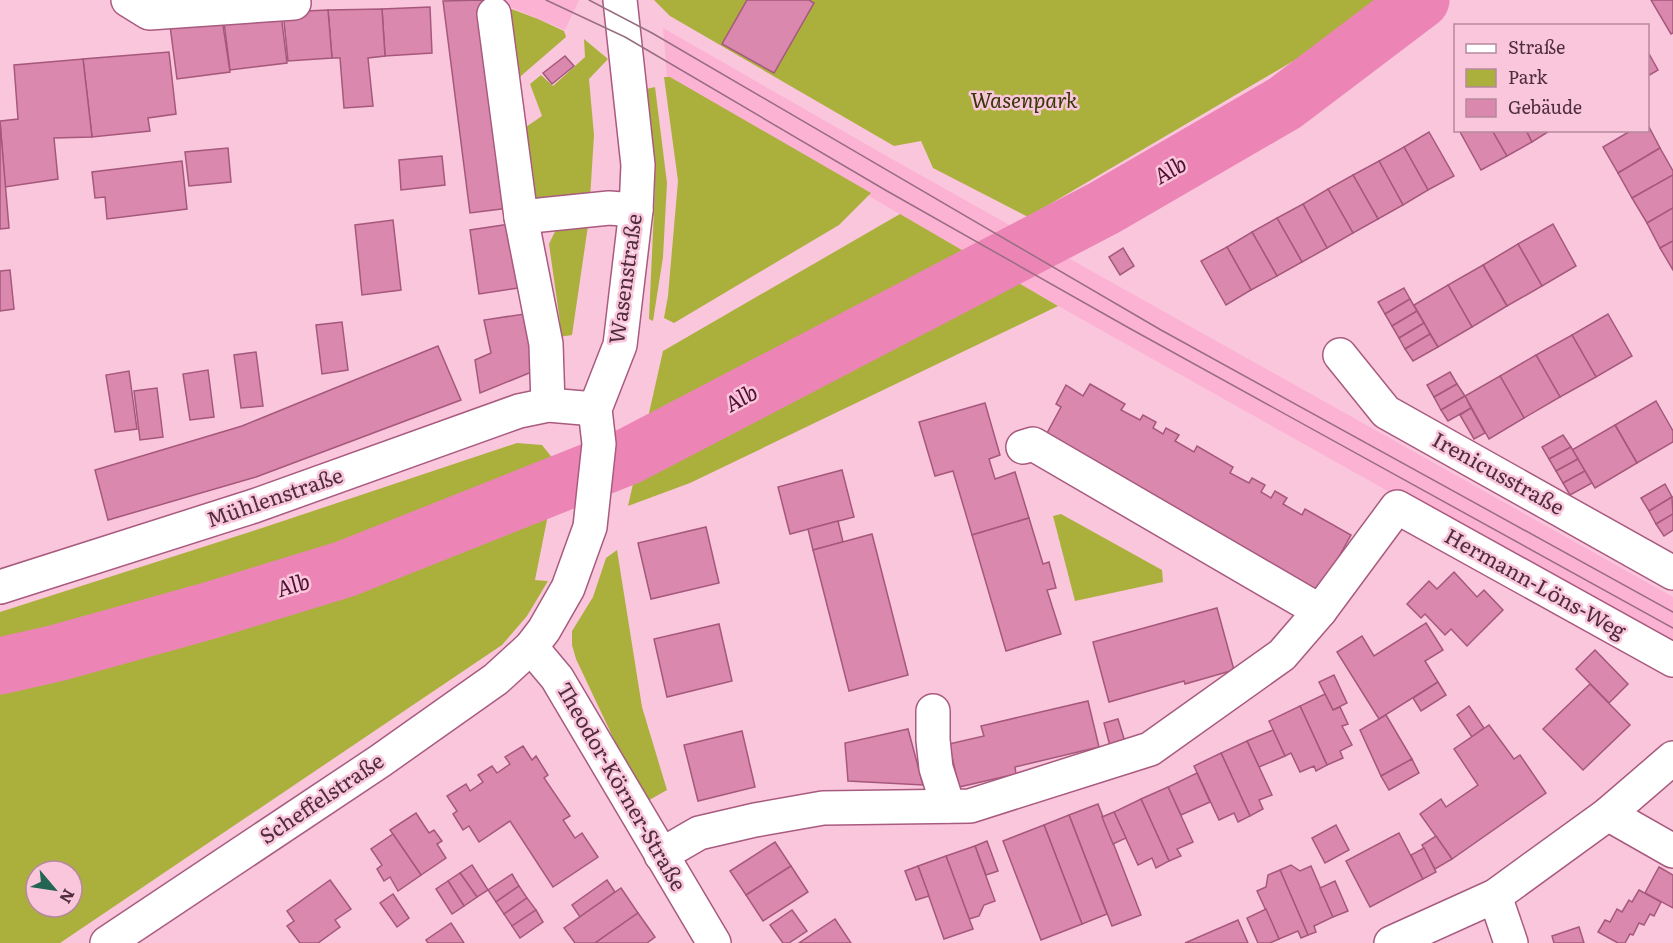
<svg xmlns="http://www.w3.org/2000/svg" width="1673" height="943" font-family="Literata,serif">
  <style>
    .built { fill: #fcb2d2 }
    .green { fill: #abb03d; fill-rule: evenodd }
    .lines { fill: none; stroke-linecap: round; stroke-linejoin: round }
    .river { stroke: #ec85b5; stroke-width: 57 }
    .building { fill: #da88ad; stroke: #a5587c; stroke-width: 1.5 }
    .minor-casing { stroke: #a85b7f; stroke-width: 36 }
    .minor { stroke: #fff; stroke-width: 33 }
    .tram { stroke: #976e80; stroke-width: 1.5 }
    .labels { text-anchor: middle; stroke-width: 5; stroke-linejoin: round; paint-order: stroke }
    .park-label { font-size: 21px; font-style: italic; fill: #373807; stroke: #fac6dc }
    .street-label { font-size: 21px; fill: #4f2d3d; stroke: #fac6dc }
    .water-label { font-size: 22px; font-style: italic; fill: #4f1032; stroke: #fac6dc }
  </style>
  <rect width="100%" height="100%" fill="#fac6dc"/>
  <g class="built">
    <polygon points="493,0 579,0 565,30"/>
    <polygon points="663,28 890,158 1673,597 1673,651 1010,279 667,77"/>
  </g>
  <g class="green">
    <polygon points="654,0 1397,0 1028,217 933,168 921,141 894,146 670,16"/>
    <polygon points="506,7 538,19 564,31 566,37 514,82"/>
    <polygon points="584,39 608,59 589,79 594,135 590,199 526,201 517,133 542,116 530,84 541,75 553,86 585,57"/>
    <polygon points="664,77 670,77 871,193 839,225 674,323 664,318 668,296 678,181"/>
    <polygon points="655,87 667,183 663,257 653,321 649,319 655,188 646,89"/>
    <polygon points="900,214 1058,306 690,483 628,506 663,351"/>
    <polygon points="561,219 589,219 572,335 553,338 550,325 560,322 549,244"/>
    <path d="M517 443 542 445 558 465 535 580 548 581 527 616 502 645 60 943H0V612L265 527ZM36 871H72V907H36Z"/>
    <polygon points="1061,514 1162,570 1163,582 1075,601 1053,516"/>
    <polygon points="617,550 642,707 667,790 644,803 576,659 572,645 572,631 593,597 606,558"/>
  </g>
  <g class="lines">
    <polyline class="river" points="0,666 57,653 208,611 345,569 629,456 1104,208 1285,103 1421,0"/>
  </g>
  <g class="building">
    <polygon points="482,0 509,208 470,213 443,1"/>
    <polygon points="747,0 809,0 814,3 774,73 722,44"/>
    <polygon points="1651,0 1673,0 1673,33 1671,34"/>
    <polygon points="430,7 432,53 385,56 382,9"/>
    <polygon points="382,9 385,56 368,58 373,106 344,108 340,58 332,58 328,10"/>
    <polygon points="328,10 332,58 288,61 283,12"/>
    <polygon points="281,14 287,63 230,70 224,22"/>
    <polygon points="222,19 230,72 177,79 170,26"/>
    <polygon points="169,52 176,114 148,118 150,131 92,137 83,59"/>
    <polygon points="1648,52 1658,70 1648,76"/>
    <polygon points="565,56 574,66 552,84 543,73"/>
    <polygon points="83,59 92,137 54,138 58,179 5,187 0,121 18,119 14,65"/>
    <polygon points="0,122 9,228 0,229"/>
    <polygon points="1648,125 1660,148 1618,173 1603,147 1632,130 1648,130"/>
    <polygon points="1459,130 1492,130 1507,156 1481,170"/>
    <polygon points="1492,130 1526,130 1532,142 1507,156"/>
    <polygon points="1526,130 1551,130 1532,142"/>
    <polygon points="1429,132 1454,176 1428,190 1404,147"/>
    <polygon points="1404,147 1428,190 1403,205 1379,161"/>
    <polygon points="228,148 231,182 189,186 185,152"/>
    <polygon points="1660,148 1673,171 1673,175 1632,198 1618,173"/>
    <polygon points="442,156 445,185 401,190 399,160"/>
    <polygon points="182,161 187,209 107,219 105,197 95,198 92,172"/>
    <polygon points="1379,161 1403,205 1378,219 1353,175"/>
    <polygon points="1353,175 1378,219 1353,233 1328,189"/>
    <polygon points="1673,175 1673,208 1647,223 1632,198"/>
    <polygon points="1328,189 1353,233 1327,248 1303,204"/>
    <polygon points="1303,204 1327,248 1302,262 1277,218"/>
    <polygon points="1673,208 1673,241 1660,248 1647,223"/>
    <polygon points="1277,218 1302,262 1277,276 1252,232"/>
    <polygon points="393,220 401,290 362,295 355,225"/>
    <polygon points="516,223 525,287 479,294 470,230"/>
    <polygon points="1553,224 1576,266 1542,286 1518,244"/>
    <polygon points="1252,232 1277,276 1251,290 1227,247"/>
    <polygon points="1673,241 1673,270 1660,248"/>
    <polygon points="1518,244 1542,286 1507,306 1483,265"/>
    <polygon points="1227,247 1251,290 1226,305 1201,261"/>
    <polygon points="1123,248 1134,266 1120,275 1109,257"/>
    <polygon points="1483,265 1507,306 1472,327 1448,285"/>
    <polygon points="10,270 14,309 0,311 0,271"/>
    <polygon points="1448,285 1472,327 1438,347 1414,305"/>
    <polygon points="1404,288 1410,299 1385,314 1378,302"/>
    <polygon points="1410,299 1417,311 1392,326 1385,314"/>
    <polygon points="1417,311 1424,323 1399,338 1392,326"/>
    <polygon points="531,313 539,369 480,393 475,360 491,353 484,320"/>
    <polygon points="1608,314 1632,356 1596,377 1572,335"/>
    <polygon points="342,322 348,370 322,374 316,325"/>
    <polygon points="1424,323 1430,334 1405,349 1399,338"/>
    <polygon points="1430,334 1438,347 1413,361 1405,349"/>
    <polygon points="1572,335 1596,377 1560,397 1536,355"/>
    <polygon points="438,346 461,400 256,477 108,520 95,470 242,426"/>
    <polygon points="256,352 263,406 241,408 234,355"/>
    <polygon points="1536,355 1560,397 1524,418 1500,376"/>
    <polygon points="208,370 214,417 190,420 183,374"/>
    <polygon points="129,371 137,429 115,432 106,375"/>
    <polygon points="1450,372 1457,384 1434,397 1427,385"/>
    <polygon points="1500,376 1524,418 1489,439 1465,396"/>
    <polygon points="1090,384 1125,404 1121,410 1140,420 1143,415 1156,422 1153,428 1163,434 1166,428 1179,435 1175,441 1194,452 1197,446 1233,467 1230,473 1249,483 1252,478 1265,485 1261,492 1271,498 1275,491 1287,498 1283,504 1302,515 1305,509 1351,535 1319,592 1046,435 1061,407 1056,404 1066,385 1083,396"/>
    <polygon points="1457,384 1465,396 1441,410 1434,397"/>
    <polygon points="157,388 163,437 140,440 134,391"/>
    <polygon points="1465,396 1471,408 1448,421 1441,410"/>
    <polygon points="1656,401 1673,431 1673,442 1637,463 1615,425"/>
    <polygon points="985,403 1000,455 989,459 995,479 1015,472 1029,518 972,535 953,471 935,476 919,422"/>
    <polygon points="1471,408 1485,433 1474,439 1460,415"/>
    <polygon points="1615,425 1637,463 1595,488 1572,450"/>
    <polygon points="1563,435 1571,447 1549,459 1542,447"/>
    <polygon points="1571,447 1578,459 1556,471 1549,459"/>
    <polygon points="1578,459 1585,471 1563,483 1556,471"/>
    <polygon points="842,470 854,517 790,534 778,487"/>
    <polygon points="1585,471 1592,483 1570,495 1563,483"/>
    <polygon points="1665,484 1672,497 1649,511 1641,498"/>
    <polygon points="1672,497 1673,514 1656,524 1649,511"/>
    <polygon points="1673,514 1673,530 1664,536 1656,524"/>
    <polygon points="1029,518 1043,564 1049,562 1056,588 1047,590 1061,634 1006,651 972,535"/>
    <polygon points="838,521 843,542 813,550 808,529"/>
    <polygon points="706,527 719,583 651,599 638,543"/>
    <polygon points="872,534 908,675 849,691 813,550"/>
    <polygon points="1454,572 1477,597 1484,590 1503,610 1467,646 1451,629 1445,635 1425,614 1421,618 1407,604 1429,581 1437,589"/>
    <polygon points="1217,608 1234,670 1185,684 1184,681 1109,702 1093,642"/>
    <polygon points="1426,623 1443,650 1425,661 1438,682 1379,719 1337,652 1362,636 1374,656"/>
    <polygon points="719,624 732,681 667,697 654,639"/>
    <polygon points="1595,650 1628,684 1609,703 1576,669"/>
    <polygon points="1334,675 1347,703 1333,710 1319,682"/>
    <polygon points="1438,682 1446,695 1421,711 1413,698"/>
    <polygon points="1590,684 1630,725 1583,770 1543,729"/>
    <polygon points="1325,694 1333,710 1340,707 1348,724 1342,726 1352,745 1340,751 1343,758 1327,765 1300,706"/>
    <polygon points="1088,701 1099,747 1015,767 1016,774 959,787 949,744 984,736 981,726"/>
    <polygon points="1300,706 1327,765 1316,771 1314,766 1300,772 1291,753 1285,756 1269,721"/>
    <polygon points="1469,706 1484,728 1472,737 1457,715"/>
    <polygon points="1386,715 1412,759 1381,776 1360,730"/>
    <polygon points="1118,719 1125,742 1110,746 1104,723"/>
    <polygon points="1489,725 1514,759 1520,755 1546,793 1452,859 1420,814 1441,799 1446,807 1478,785 1454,749"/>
    <polygon points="908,729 923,785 848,781 845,743"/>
    <polygon points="1273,730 1285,756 1259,767 1247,741"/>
    <polygon points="742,731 755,787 698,801 684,745"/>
    <polygon points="1247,741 1272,795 1259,800 1263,809 1250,816 1221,753"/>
    <polygon points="523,746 532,760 536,756 548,775 544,778 570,816 563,820 575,838 582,833 598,857 553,887 510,821 479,842 469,826 463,830 453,814 457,811 447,796 466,784 470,791 483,782 478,775 492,766 497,773 510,764 505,757"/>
    <polygon points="1221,753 1250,816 1238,822 1234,813 1219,820 1194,766"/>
    <polygon points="1412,759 1419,773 1389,790 1381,776"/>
    <polygon points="1197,773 1210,802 1181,815 1168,787"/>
    <polygon points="1168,787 1193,842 1177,849 1181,856 1169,861 1141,799"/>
    <polygon points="1141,799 1169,861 1156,868 1152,858 1138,865 1114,812"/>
    <polygon points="1098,804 1141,915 1112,926 1069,815"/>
    <polygon points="1114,812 1126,838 1113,844 1102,817"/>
    <polygon points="416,813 429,833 434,830 442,841 437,844 446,858 421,875 390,830"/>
    <polygon points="1069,815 1107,914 1082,924 1044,825"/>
    <polygon points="1044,825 1082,924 1041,940 1003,841"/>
    <polygon points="1336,825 1349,850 1325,863 1312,838"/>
    <polygon points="1399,833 1423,879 1370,907 1346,861"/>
    <polygon points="393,834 421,875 398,891 390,877 384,881 377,869 382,865 371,849"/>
    <polygon points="1436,836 1452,859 1435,869 1422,845"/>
    <polygon points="987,841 998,871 986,875 975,846"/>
    <polygon points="775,842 791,866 746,895 730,871"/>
    <polygon points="975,846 995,901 984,905 979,916 969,919 946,856"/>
    <polygon points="1424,848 1436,872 1423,879 1411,855"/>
    <polygon points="946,856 973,929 944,939 918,866"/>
    <polygon points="472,865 488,890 477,897 460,873"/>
    <polygon points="1291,865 1300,871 1311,866 1333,917 1314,926 1316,932 1308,935 1280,870"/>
    <polygon points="791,866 808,892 763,921 746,895"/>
    <polygon points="918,866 929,896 916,900 905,871"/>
    <polygon points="1659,867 1673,875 1673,908 1645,893"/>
    <polygon points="1280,870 1308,935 1301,938 1298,931 1279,939 1257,891 1266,887 1268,875"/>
    <polygon points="460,873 477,897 464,906 448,881"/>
    <polygon points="512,874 519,886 496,902 488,890"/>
    <polygon points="330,880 351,909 335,920 340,927 318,943 300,943 287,926 294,921 287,911"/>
    <polygon points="607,880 615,892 580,917 572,905"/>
    <polygon points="448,881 464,906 452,914 436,889"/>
    <polygon points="1335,881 1348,911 1333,917 1320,888"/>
    <polygon points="519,886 527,898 504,914 496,902"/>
    <polygon points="621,888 638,913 595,943 575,943 564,928"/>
    <polygon points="1639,890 1661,902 1654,916 1650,914 1644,925 1639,923 1633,935 1630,934 1625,943 1618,943 1598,932 1605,920 1610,922 1617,909 1622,912 1629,900 1632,902"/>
    <polygon points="393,894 409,918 397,927 380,903"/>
    <polygon points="527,898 536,910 512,926 504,914"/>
    <polygon points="1266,909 1279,939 1270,943 1258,943 1247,918"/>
    <polygon points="536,910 543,922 520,938 512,926"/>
    <polygon points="792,910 807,931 789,943 783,943 770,925"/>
    <polygon points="638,913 655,937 647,943 595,943"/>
    <polygon points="835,919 851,943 799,943"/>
    <polygon points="1238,920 1248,943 1185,943"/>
    <polygon points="451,923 464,943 428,943 426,940"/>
    <polygon points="1579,927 1584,943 1554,943 1552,936"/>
  </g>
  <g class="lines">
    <defs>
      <g id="minor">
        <polyline points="128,0 149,13 294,3"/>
        <polyline points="494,14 521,217 546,344 548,405"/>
        <polyline points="521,217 609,208 636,210"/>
        <polyline points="1340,355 1386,412 1673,573"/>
        <polyline points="1023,447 1033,444 1320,611 1397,507 1673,660"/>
        <polyline points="0,587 254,506 519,411 548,405 595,409"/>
        <polyline points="531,647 557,678 714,943"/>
        <polyline points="933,711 933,740 936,768 948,806"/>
        <polyline points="1608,814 1673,851"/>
        <polyline points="661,855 699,833 755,820 823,808 970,806 1150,749 1282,655 1320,611"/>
        <polyline points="1495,896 1511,943"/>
        <polyline points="107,943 380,761 496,679 531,647 544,630 568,588 590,527 599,444 595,409 620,345 636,210 638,165 620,0"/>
        <polyline points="1391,943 1495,896 1608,814 1673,758"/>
      </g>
    </defs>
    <use href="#minor" class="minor-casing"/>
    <use href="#minor" class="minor"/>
    <g class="tram">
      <polyline points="546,0 625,37 887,191 1129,328 1673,628"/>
      <polyline points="589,0 652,33 1161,330 1673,612"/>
    </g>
  </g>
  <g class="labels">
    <g class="park-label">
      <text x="1024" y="108">Wasenpark</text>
    </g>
    <g class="street-label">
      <text transform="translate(626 279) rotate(-82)" y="7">Wasenstraße</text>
      <text transform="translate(1498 474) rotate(29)" y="7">Irenicusstraße</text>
      <text transform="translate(275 498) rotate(-19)" y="7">Mühlenstraße</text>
      <text transform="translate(1535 584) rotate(29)" y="7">Hermann-Löns-Weg</text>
      <text transform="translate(621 787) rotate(60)" y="7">Theodor-Körner-Straße</text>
      <text transform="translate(322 799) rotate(-34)" y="7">Scheffelstraße</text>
    </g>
    <g class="water-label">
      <text transform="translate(1170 170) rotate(-30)" y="8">Alb</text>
      <text transform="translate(741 398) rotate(-28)" y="8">Alb</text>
      <text transform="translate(293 585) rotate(-17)" y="8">Alb</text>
    </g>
  </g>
  <rect x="1454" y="24" width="195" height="108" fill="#fac6dc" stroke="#b6899c" stroke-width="1.5"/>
  <rect x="1466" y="44" width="30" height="9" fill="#ffffff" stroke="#b6899c" stroke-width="1.5"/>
  <text x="1508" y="54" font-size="18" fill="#4f2d3d">Straße</text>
  <rect x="1466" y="69" width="30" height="18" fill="#abb03d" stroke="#b6899c" stroke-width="1.5"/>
  <text x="1508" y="84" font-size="18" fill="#4f2d3d">Park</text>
  <rect x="1466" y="99" width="30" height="18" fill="#da88ad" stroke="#b6899c" stroke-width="1.5"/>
  <text x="1508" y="114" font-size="18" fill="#4f2d3d">Gebäude</text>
  <g transform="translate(54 889) rotate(119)"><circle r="28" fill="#fac6dc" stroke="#b6899c" stroke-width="1.5"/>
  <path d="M0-4.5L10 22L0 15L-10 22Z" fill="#246453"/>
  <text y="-9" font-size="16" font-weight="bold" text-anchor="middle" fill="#4f2d3d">N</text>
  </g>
</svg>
